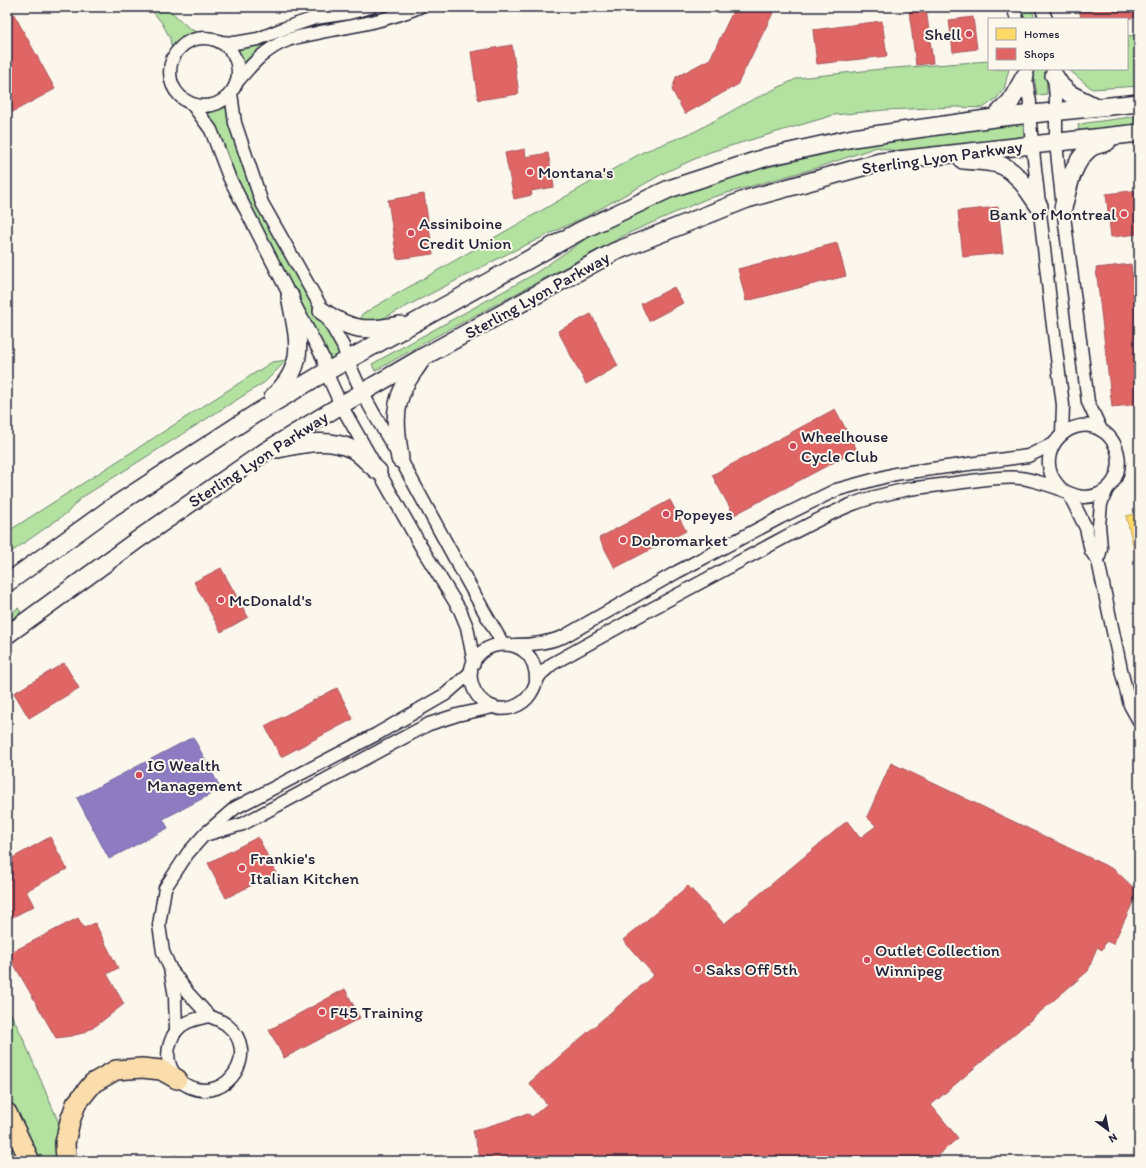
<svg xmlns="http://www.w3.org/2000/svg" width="1146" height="1168" font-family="Itim,sans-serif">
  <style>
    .green { fill: #b2e1a0; stroke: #6a826e }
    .homes { fill: #ffd966; stroke: #bda259 }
    .shops { fill: #e06666; stroke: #a75259 }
    .offices { fill: #8e7cc3; stroke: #6e619a }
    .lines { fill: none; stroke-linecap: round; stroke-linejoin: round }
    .minor-casing { stroke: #22223b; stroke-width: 15 }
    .secondary-casing { stroke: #22223b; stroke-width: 20 }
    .primary-casing { stroke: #22223b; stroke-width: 22 }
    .minor { stroke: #fbf7ec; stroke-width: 12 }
    .secondary { stroke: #fbf7ec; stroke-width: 17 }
    .primary { stroke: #faddab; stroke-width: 19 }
    .poi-dot { fill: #d1495b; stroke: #fbf7ec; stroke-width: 1.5 }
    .labels { text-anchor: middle; stroke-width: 4; stroke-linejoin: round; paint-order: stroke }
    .poi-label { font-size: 17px; fill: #22223b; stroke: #fbf7ec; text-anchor: start }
    .street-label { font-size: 17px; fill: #22223b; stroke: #fbf7ec }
  </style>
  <rect width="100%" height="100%" fill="#fbf7ec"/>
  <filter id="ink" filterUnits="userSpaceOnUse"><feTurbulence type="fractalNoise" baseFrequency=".025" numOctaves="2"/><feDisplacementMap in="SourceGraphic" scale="8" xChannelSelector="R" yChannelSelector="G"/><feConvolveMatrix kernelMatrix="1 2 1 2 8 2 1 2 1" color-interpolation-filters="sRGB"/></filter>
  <g filter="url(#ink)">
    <g class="green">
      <path d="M149 7H166L189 28 209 39C191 40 183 44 173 59L170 38 162 23Z"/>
      <polygon points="1021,7 1030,7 1036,19 1025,19"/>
      <polygon points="314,23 315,26 289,35 245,63 236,49 257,45"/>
      <polygon points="1139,35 1139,86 1092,89 1068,69 1127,69 1127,36"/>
      <polygon points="989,61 989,69 1009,69 1004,89 997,98 983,108 955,107 885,110 834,115 710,152 666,172 589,215 507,254 384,318 360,322 362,314 643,152 696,131 746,103 798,78 881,69"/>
      <polygon points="1033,69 1046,69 1047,94 1037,95"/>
      <path d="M228 97 262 203 347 360 326 372 192 104C206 107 217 106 228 97Z"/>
      <polygon points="1029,115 1032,145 923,157 877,147 816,168 706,199 631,232 433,338 375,371 372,364 531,276 584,240 606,228 671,198 715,182 754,170 878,142"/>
      <polygon points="1139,116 1139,125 1087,132 1079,130 1078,125 1086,123"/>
      <polygon points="287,360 265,382 81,498 67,513 7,555 7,532 272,362"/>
      <polygon points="18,608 21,612 7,623 7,616"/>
      <polygon points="7,1006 22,1036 75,1161 7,1161"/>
    </g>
    <polygon class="homes" points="1139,513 1139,570 1126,516"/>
    <g class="shops">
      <polygon points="7,7 10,7 55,89 7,115"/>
      <polygon points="735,7 776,7 737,85 685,114 672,90 676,77 710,59"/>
      <polygon points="1079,7 1139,7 1139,17 1122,19 1081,19"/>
      <polygon points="926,8 933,63 916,65 909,10"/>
      <polygon points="973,17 977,49 953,52 949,20"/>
      <polygon points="882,21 887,56 817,64 813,30"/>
      <polygon points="512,45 519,94 478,100 471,52"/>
      <polygon points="525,149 526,157 548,153 554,187 531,191 532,195 514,199 505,153"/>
      <polygon points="1139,190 1139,234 1111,237 1106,194"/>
      <polygon points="424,194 433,254 397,259 388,200"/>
      <polygon points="998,207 1003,253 963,257 958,211"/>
      <polygon points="837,243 846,276 746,301 738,269"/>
      <polygon points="1131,264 1138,321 1139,321 1139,404 1112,407 1096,268"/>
      <polygon points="674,287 683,303 649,321 641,304"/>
      <polygon points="591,314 618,366 586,384 558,331"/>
      <polygon points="835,409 857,450 734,515 712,475"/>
      <polygon points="670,500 686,531 615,568 599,538"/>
      <polygon points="221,568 248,617 221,632 194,582"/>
      <polygon points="64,663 79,688 29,718 14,693"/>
      <polygon points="337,688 353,719 281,757 265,726"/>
      <polygon points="891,763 1115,870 1138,892 1113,944 1106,941 1102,950 1097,947 1088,971 931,1105 958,1138 931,1161 481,1161 473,1131 528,1114 532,1117 547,1104 529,1083 654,975 623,940 688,886 724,924 847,821 860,838 876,826 867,817"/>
      <polygon points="50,837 67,869 26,891 34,906 7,920 7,861"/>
      <polygon points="258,837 276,873 226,898 208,863"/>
      <polygon points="78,918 84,928 95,923 118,968 107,974 124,1004 97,1025 83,1033 71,1036 56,1038 8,954"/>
      <polygon points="345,989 360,1018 284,1058 269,1030"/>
      <polygon points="176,1155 180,1161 165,1161"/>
    </g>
    <polygon class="offices" points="193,737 221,789 163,819 168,828 109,859 77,798"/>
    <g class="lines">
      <defs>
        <g id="minor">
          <polyline points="1013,7 1017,19"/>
          <polyline points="1041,7 1046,19"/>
          <circle cx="204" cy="72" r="34"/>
          <polyline points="220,42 235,43 258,39 285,28 315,18 349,13 371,7"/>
          <polyline points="1025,74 1030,102 1029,115 1051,310 1063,405 1062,434"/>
          <polyline points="1054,76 1056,98 1056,143 1063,208 1088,402 1101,430"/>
          <path d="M237 82C251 65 266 48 288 40 298 36 311 35 321 32 354 26 389 20 419 7"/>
          <path d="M231 93 235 123 262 203 343 346C356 388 380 423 401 460 430 513 459 567 489 620L503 644"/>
          <polyline points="192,104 211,130 229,177 290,296 323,358 326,372 341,405 423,550 460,610 467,627 474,663"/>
          <polyline points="1107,489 1101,504 1099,525 1101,548 1098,561 1122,674 1130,705 1139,721"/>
          <polyline points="1069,494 1086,528 1091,551 1098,561"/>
          <path d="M515 645C531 645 547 643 563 637L677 572 781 517 836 490 895 474 1028 456 1053 444"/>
          <path d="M536 682C538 625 459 639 472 684 475 695 481 702 491 706 505 713 523 706 531 693 535 687 536 680 541 674 544 671 549 667 552 664 616 628 680 593 744 559 779 541 812 521 848 506 867 498 889 493 909 489 926 486 945 485 963 482 981 480 1002 476 1021 478 1029 479 1054 486 1062 490 1075 496 1084 500 1099 494 1125 482 1125 444 1101 430 1073 414 1040 445 1051 474 1053 480 1058 485 1062 490"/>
          <polyline points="208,834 243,824 429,724 457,715 493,707"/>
          <polyline points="172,971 188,993 209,1016"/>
          <path d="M209 1016C216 1019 223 1021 228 1026 260 1052 228 1103 190 1087 186 1085 180 1082 177 1079 175 1076 173 1071 171 1068 164 1053 171 1030 186 1023 194 1019 201 1018 209 1016Z"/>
          <polyline points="176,1031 175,997 170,968 163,952 159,925 165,888 188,853 205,834 235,808 377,734 446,694 471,672"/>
        </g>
        <g id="secondary">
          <polyline points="1054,75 1061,86 1070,94 1096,107"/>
          <polyline points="994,118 1011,101 1025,76"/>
          <path d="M963 160C974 161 987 161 998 164 1017 170 1028 191 1039 206"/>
          <path d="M1063 208C1068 188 1072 163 1089 149 1093 145 1102 144 1107 142"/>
          <path d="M322 311C351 331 366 332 400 325"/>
          <path d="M273 397C308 364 298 339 290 296"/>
          <path d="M278 449C302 444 328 437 352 449 360 453 370 465 378 471"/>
          <path d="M400 459C397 436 392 412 403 389 407 379 415 370 421 360"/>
          <polyline points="7,583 111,508 255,414 317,377 580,231 669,189 767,157 853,138 994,118 1139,103"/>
          <polyline points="7,635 140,538 266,451 341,405 423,357 614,252 747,199 880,162 1139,133"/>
        </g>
        <g id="primary">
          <polyline points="7,1113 30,1161"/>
          <polyline points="66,1161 65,1143 70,1121 76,1104 93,1083 116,1070 142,1068 161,1070 177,1079"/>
        </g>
      </defs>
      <use href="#minor" class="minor-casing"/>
      <use href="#secondary" class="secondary-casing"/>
      <use href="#primary" class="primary-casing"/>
      <use href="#minor" class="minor"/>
      <use href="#secondary" class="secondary"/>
      <use href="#primary" class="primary"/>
    </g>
  </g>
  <g class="poi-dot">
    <circle cx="969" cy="34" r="4"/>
    <circle cx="530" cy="172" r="4"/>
    <circle cx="1124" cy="214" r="4"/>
    <circle cx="411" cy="233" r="4"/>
    <circle cx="793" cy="446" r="4"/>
    <circle cx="666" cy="514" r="4"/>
    <circle cx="623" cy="540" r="4"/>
    <circle cx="221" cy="600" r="4"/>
    <circle cx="139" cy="775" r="4"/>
    <circle cx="242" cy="868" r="4"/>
    <circle cx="867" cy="960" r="4"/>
    <circle cx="698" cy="969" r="4"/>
    <circle cx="322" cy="1012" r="4"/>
  </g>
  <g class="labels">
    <g class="poi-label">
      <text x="961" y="40" text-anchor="end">Shell</text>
      <text x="538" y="178">Montana's</text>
      <text x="1116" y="220" text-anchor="end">Bank of Montreal</text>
      <text x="419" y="229">Assiniboine<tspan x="419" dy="20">Credit Union</tspan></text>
      <text x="801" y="442">Wheelhouse<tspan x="801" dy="20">Cycle Club</tspan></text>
      <text x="674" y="520">Popeyes</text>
      <text x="631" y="546">Dobromarket</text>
      <text x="229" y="606">McDonald's</text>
      <text x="147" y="771">IG Wealth<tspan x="147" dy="20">Management</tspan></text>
      <text x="250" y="864">Frankie's<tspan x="250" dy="20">Italian Kitchen</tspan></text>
      <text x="875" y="956">Outlet Collection<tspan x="875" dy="20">Winnipeg</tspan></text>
      <text x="706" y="975">Saks Off 5th</text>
      <text x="330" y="1018">F45 Training</text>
    </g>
    <g class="street-label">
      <text transform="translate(942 157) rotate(-8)" y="6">Sterling Lyon Parkway</text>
      <text transform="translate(537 295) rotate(-29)" y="6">Sterling Lyon Parkway</text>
      <text transform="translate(258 459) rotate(-33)" y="6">Sterling Lyon Parkway</text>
    </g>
  </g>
  <rect width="1146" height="1168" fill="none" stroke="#fbf7ec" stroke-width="24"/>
  <rect x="12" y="12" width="1122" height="1144" fill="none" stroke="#22223b" stroke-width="1.5" filter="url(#ink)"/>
  <rect x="988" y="18" width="140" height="52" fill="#fbf7ec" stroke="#a4a2a5"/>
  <rect x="996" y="28" width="20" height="12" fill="#ffd966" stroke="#a4a2a5"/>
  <text x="1024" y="38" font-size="12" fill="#22223b">Homes</text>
  <rect x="996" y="48" width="20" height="12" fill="#e06666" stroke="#a4a2a5"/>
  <text x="1024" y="58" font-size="12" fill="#22223b">Shops</text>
  <g transform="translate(1108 1130) rotate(148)" stroke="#fbf7ec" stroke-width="3" paint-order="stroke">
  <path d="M0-3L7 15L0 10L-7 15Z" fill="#22223b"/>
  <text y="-6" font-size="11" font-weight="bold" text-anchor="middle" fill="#22223b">N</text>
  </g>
</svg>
